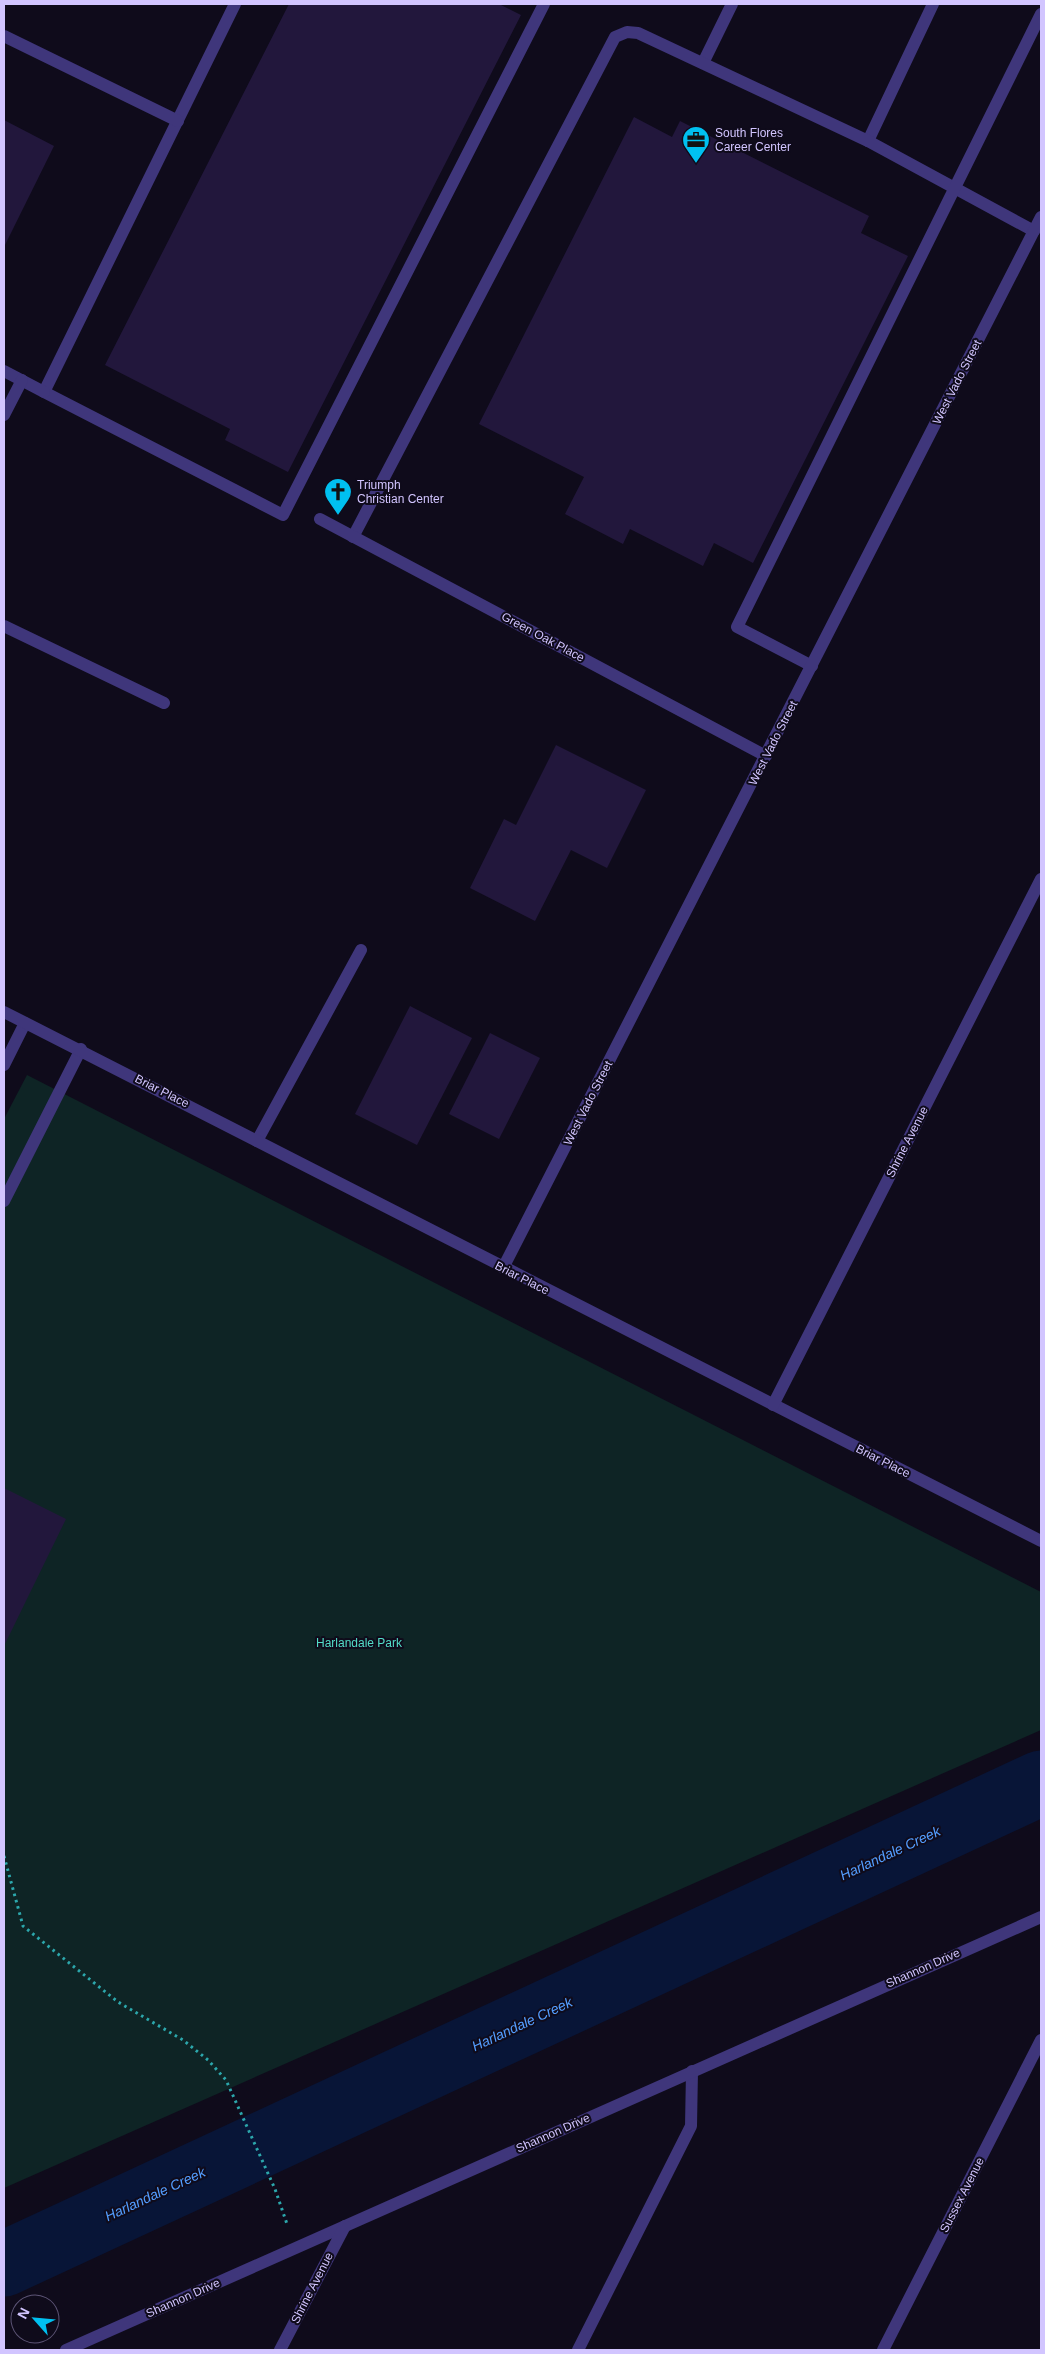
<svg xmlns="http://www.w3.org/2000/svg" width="1045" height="2354" font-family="Arial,sans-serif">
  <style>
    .green { fill: #0e2425 }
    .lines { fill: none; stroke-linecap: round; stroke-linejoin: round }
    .river { stroke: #081537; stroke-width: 65 }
    .building { fill: #22173c }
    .path { stroke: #2ca7ac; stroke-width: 3; stroke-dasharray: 2.5 4; stroke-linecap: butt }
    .service { stroke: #3f367b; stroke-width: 12 }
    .minor { stroke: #3f367b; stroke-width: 12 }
    .labels { text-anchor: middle; stroke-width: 4; stroke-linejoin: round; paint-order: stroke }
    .poi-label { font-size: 12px; fill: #d2c5ff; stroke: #0f0b1b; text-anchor: start }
    .street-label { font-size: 12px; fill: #d2c5ff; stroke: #0f0b1b }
    .park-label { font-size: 12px; fill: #53ddc9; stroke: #0f0b1b }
    .water-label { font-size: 14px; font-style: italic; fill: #549eff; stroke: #0f0b1b }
  </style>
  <rect width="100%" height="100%" fill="#0f0b1b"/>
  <polygon class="green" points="27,1075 1041,1592 1041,1730 4,2188 4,1119"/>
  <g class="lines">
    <polyline class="river" points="4,2264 1041,1783"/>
  </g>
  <g class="building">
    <polygon points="289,4 499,4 521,15 288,472 225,440 230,429 105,365"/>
    <polygon points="634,117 672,137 680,121 869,216 861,233 908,256 753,563 714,543 703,566 630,529 623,544 565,514 584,477 479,424"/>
    <polygon points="4,120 54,146 4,247"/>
    <polygon points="556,745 646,790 607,868 571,850 535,921 470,888 504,819 516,825"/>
    <polygon points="410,1006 472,1038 417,1145 355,1114"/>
    <polygon points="490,1033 540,1058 499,1139 449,1114"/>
    <polygon points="4,1488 66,1519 4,1646"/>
  </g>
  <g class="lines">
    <polyline class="path" points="4,1856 23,1926 118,2002 183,2040 208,2060 226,2080 275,2189 287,2224"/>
    <g class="service">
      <polyline points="235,4 44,392 283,515 544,4"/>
      <polyline points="4,36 178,121"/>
      <polyline points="703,63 732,4"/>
      <polyline points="868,141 933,4"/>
      <polyline points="4,371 44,392"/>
      <polyline points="353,537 615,37 627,32 638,33 868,141 1034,231"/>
      <polyline points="4,626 164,703"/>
      <polyline points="812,666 737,627 1041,14"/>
      <polyline points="4,1065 25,1023"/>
      <polyline points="257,1141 361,950"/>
      <polyline points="4,1201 81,1049"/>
      <polyline points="578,2350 691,2126 692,2071"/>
    </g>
    <g class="minor">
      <polyline points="4,415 22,380"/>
      <polyline points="320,519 766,756"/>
      <path d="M4 1012C350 1188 695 1365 1041 1541"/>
      <polyline points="503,1268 1041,217"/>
      <polyline points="773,1405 1041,879"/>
      <polyline points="66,2350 1041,1917"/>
      <polyline points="280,2350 345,2226"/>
      <polyline points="883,2350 1041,2040"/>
    </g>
  </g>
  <defs>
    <symbol id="office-pin" viewBox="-11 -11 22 30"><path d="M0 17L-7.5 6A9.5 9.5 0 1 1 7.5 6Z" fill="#00c0f0" stroke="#0f0b1b"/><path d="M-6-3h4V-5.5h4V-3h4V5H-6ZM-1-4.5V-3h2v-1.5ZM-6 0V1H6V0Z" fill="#111"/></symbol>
    <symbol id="church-pin" viewBox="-11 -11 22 30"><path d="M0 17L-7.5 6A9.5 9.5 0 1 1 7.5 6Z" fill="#00c0f0" stroke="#0f0b1b"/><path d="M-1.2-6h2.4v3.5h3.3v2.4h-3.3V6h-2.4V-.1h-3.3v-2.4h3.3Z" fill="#111"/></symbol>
  </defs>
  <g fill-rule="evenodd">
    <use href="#office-pin" x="680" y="124" width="32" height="43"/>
    <use href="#church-pin" x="322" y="476" width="32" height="43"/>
  </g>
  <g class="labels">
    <g class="poi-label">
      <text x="715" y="137">South Flores<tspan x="715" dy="14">Career Center</tspan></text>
      <text x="357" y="489">Triumph<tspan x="357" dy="14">Christian Center</tspan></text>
    </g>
    <g class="street-label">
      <text transform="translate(957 382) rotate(-63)" y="4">West Vado Street</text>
      <text transform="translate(543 637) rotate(28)" y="4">Green Oak Place</text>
      <text transform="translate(773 743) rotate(-63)" y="4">West Vado Street</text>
      <text transform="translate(162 1091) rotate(27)" y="4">Briar Place</text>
      <text transform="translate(588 1103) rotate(-63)" y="4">West Vado Street</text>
      <text transform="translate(907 1142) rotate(-63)" y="4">Shrine Avenue</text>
      <text transform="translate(522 1278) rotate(27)" y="4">Briar Place</text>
      <text transform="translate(883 1461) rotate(27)" y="4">Briar Place</text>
      <text transform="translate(923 1968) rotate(-24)" y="4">Shannon Drive</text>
      <text transform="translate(553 2133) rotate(-24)" y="4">Shannon Drive</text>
      <text transform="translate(962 2195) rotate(-63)" y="4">Sussex Avenue</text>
      <text transform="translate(312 2288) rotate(-63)" y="4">Shrine Avenue</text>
      <text transform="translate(183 2298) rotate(-24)" y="4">Shannon Drive</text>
    </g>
    <g class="park-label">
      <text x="359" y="1647">Harlandale Park</text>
    </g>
    <g class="water-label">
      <text transform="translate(890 1853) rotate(-25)" y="5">Harlandale Creek</text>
      <text transform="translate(522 2024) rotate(-25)" y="5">Harlandale Creek</text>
      <text transform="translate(155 2194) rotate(-25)" y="5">Harlandale Creek</text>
    </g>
  </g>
  <rect width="1045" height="2354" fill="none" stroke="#d2c5ff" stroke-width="10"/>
  <g transform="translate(35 2319) rotate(297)"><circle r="24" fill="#0f0b1b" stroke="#5d5576"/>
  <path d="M0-4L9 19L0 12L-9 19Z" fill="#00c0f0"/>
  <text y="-8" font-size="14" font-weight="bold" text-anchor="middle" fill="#d2c5ff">N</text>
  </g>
</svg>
